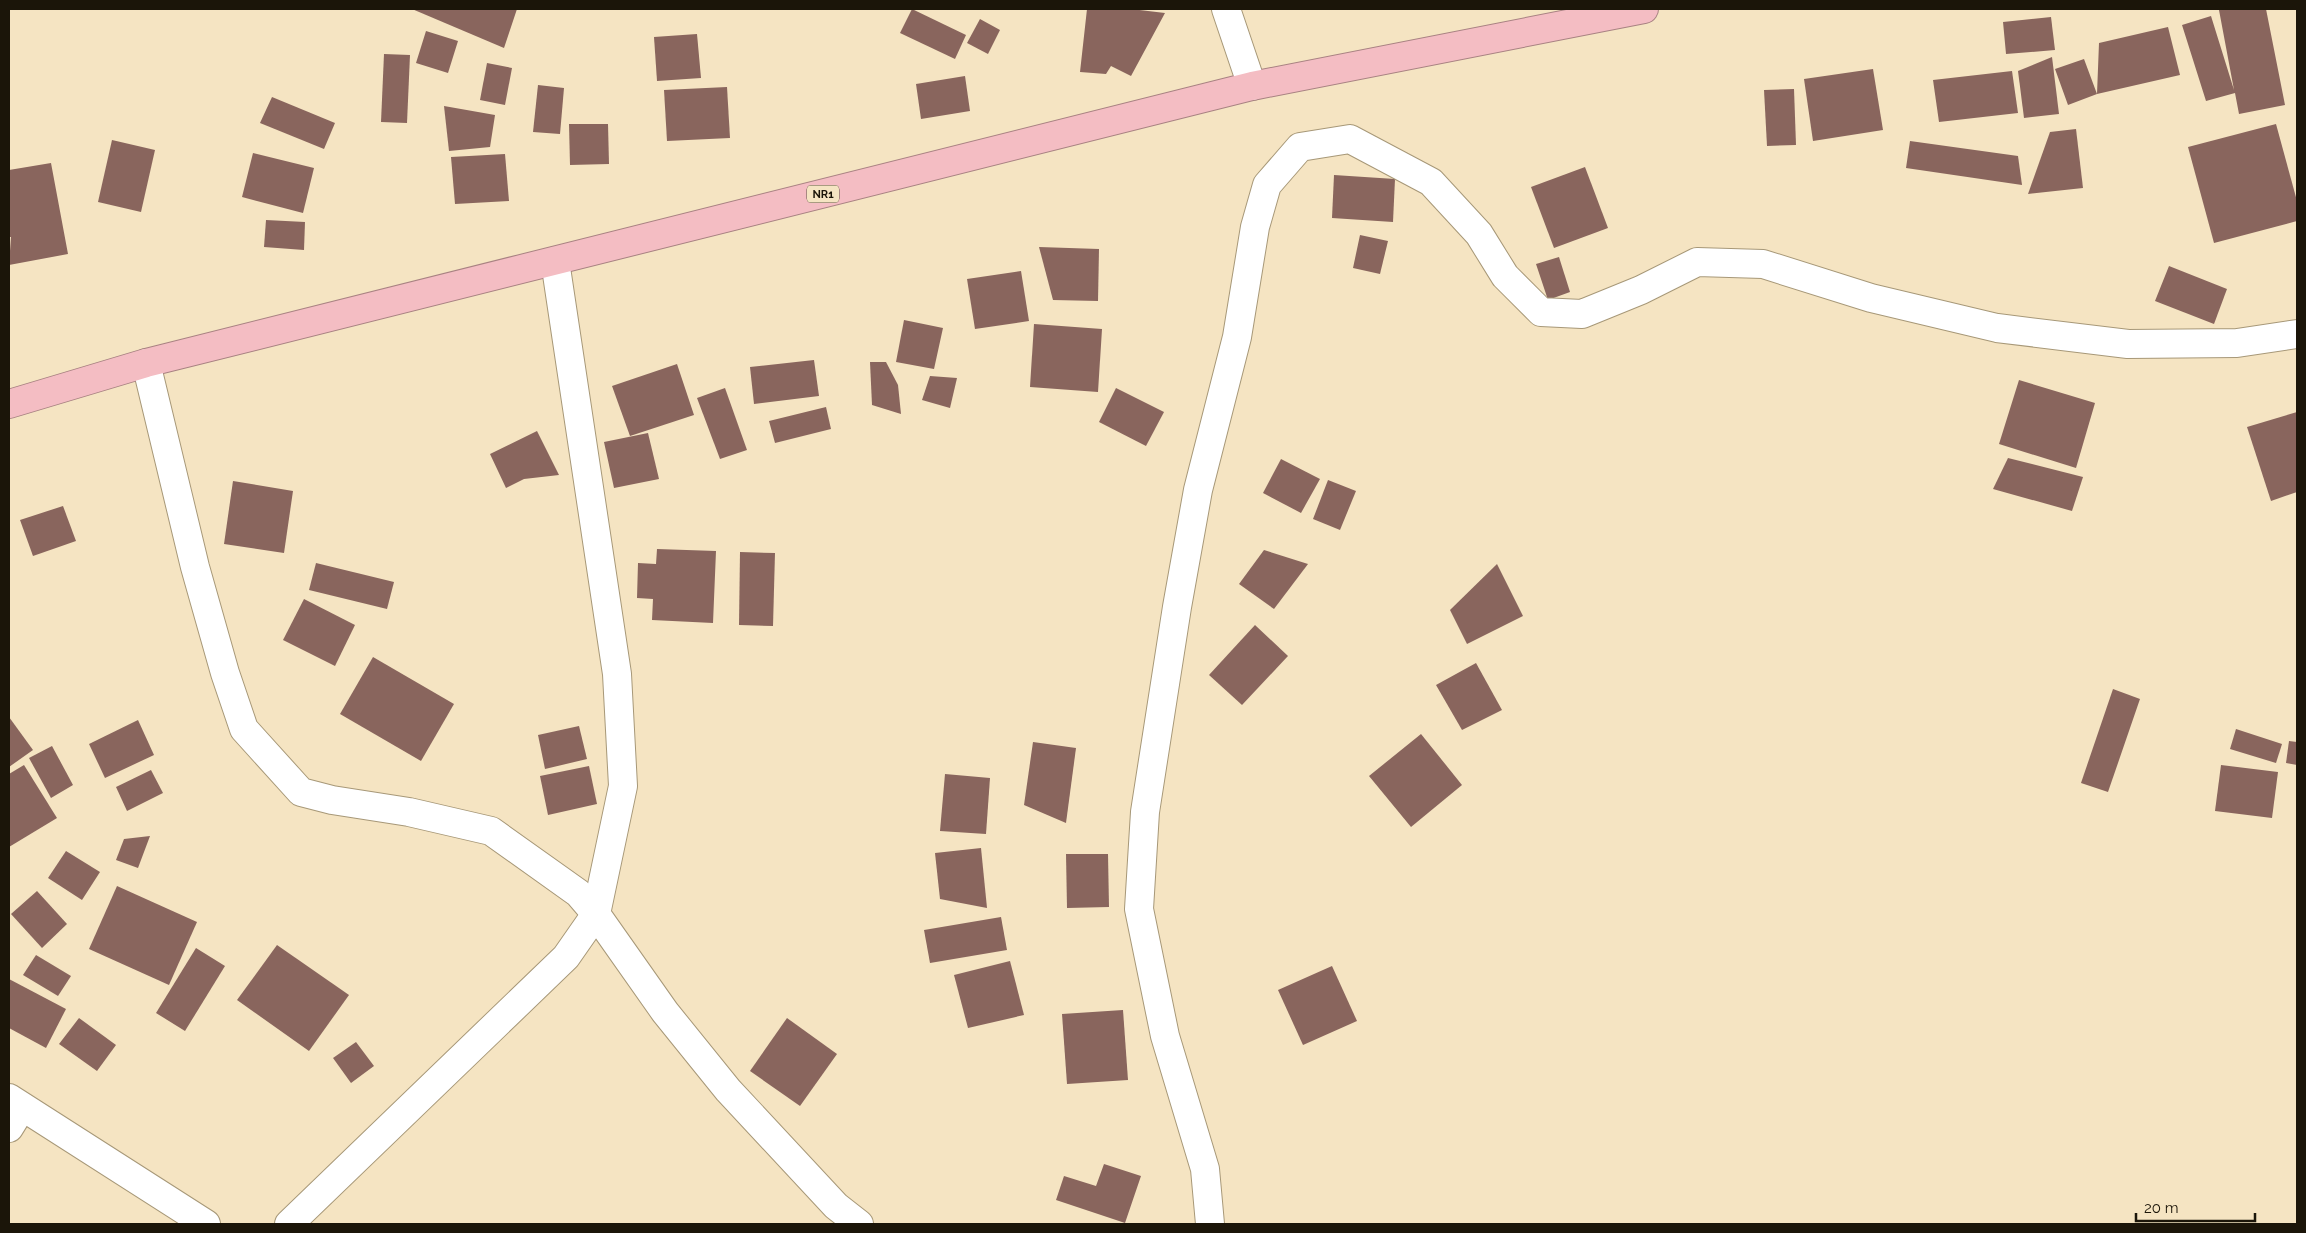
<svg xmlns="http://www.w3.org/2000/svg" width="2306" height="1233" font-family="Raleway,sans-serif">
  <style>
    .building { fill: #89655d }
    .lines { fill: none; stroke-linecap: round; stroke-linejoin: round }
    .minor-casing { stroke: #a79878; stroke-width: 30 }
    .highway-casing { stroke: #a88282; stroke-width: 30 }
    .minor { stroke: #fff; stroke-width: 28 }
    .highway { stroke: #f4bdc3; stroke-width: 28 }
    .labels { text-anchor: middle; stroke-width: 5; stroke-linejoin: round; paint-order: stroke }
    .shield { fill: #f5e4c2; stroke: #5c5340; stroke-width: 1 }
    .shield-label { font-size: 11px; font-weight: bold; fill: #1b1509 }
  </style>
  <rect width="100%" height="100%" fill="#f5e4c2"/>
  <g class="building">
    <polygon points="412,9 517,9 504,48"/>
    <polygon points="912,9 966,35 955,59 900,33"/>
    <polygon points="1087,9 1131,9 1165,13 1131,76 1111,66 1106,74 1080,72"/>
    <polygon points="2227,9 2266,9 2285,105 2239,114 2235,93 2206,101 2182,25 2211,16 2234,90 2219,10"/>
    <polygon points="2051,17 2055,50 2006,54 2003,22"/>
    <polygon points="980,19 1000,30 988,54 967,43"/>
    <polygon points="2168,27 2180,75 2097,94 2068,105 2055,69 2084,59 2097,94 2099,43"/>
    <polygon points="426,31 458,41 448,73 416,63"/>
    <polygon points="697,34 701,78 657,81 654,37"/>
    <polygon points="384,54 410,55 407,123 381,122"/>
    <polygon points="2052,57 2059,114 2024,118 2018,71"/>
    <polygon points="487,63 512,68 505,105 480,100"/>
    <polygon points="1873,69 1883,130 1813,141 1804,79"/>
    <polygon points="2012,71 2018,113 1939,122 1933,80"/>
    <polygon points="965,76 970,111 921,119 916,84"/>
    <polygon points="538,85 564,88 560,134 533,132"/>
    <polygon points="727,87 730,138 667,141 664,90"/>
    <polygon points="1794,89 1796,145 1767,146 1764,90"/>
    <polygon points="272,97 335,123 324,149 260,123"/>
    <polygon points="444,106 495,115 490,147 449,151"/>
    <polygon points="569,124 608,124 609,164 570,165"/>
    <polygon points="2276,124 2297,201 2297,221 2214,243 2188,147"/>
    <polygon points="2076,129 2083,188 2028,194 2050,132"/>
    <polygon points="112,140 155,150 141,212 98,202"/>
    <polygon points="1910,141 2018,156 2022,185 1906,168"/>
    <polygon points="253,153 314,168 303,213 242,197"/>
    <polygon points="505,154 509,201 455,204 451,157"/>
    <polygon points="51,163 68,254 9,265 11,237 9,237 9,170"/>
    <polygon points="1585,167 1608,228 1554,248 1531,187"/>
    <polygon points="1334,175 1395,179 1393,222 1332,218"/>
    <polygon points="266,220 305,222 304,250 264,247"/>
    <polygon points="1360,235 1388,241 1380,274 1353,268"/>
    <polygon points="1039,247 1099,249 1098,301 1053,300"/>
    <polygon points="1559,257 1570,292 1548,300 1536,264"/>
    <polygon points="2169,266 2227,289 2214,324 2155,301"/>
    <polygon points="1021,271 1029,321 975,329 967,279"/>
    <polygon points="904,320 943,328 934,369 896,362"/>
    <polygon points="1034,324 1102,329 1098,392 1030,387"/>
    <polygon points="814,360 819,396 754,404 750,367"/>
    <polygon points="870,362 886,362 898,385 901,414 872,405"/>
    <polygon points="677,364 694,415 630,436 612,386"/>
    <polygon points="930,376 957,378 950,408 922,400"/>
    <polygon points="2019,380 2095,403 2076,468 1999,444"/>
    <polygon points="725,388 747,450 720,459 697,398"/>
    <polygon points="1116,388 1164,412 1146,446 1099,422"/>
    <polygon points="826,407 831,429 775,443 769,421"/>
    <polygon points="2297,412 2297,492 2271,501 2247,427"/>
    <polygon points="537,431 559,475 524,479 506,488 490,454"/>
    <polygon points="648,433 659,479 614,488 604,442"/>
    <polygon points="2008,458 2083,477 2072,511 1993,489"/>
    <polygon points="1281,459 1320,479 1301,513 1263,493"/>
    <polygon points="1328,480 1356,491 1340,530 1313,519"/>
    <polygon points="233,481 293,491 284,553 224,544"/>
    <polygon points="63,506 76,541 33,556 20,520"/>
    <polygon points="657,549 716,551 713,623 652,620 653,599 637,598 638,563 656,564"/>
    <polygon points="1264,550 1308,564 1274,609 1239,584"/>
    <polygon points="740,552 775,553 773,626 739,625"/>
    <polygon points="316,563 394,582 387,609 309,590"/>
    <polygon points="1497,564 1523,616 1467,644 1450,610"/>
    <polygon points="304,599 355,625 335,666 283,640"/>
    <polygon points="1255,625 1288,656 1242,705 1209,675"/>
    <polygon points="373,657 454,704 421,761 340,714"/>
    <polygon points="1476,663 1502,710 1462,730 1436,685"/>
    <polygon points="2113,689 2140,699 2108,792 2081,783"/>
    <polygon points="9,717 33,750 9,767"/>
    <polygon points="138,720 154,755 105,778 89,744"/>
    <polygon points="579,726 587,759 545,769 538,735"/>
    <polygon points="2236,729 2282,744 2276,763 2230,749"/>
    <polygon points="1421,734 1462,785 1411,827 1369,776"/>
    <polygon points="2289,741 2297,742 2297,765 2286,763"/>
    <polygon points="1033,742 1076,748 1066,823 1024,805"/>
    <polygon points="52,746 73,785 51,798 29,758"/>
    <polygon points="24,765 57,818 9,847 9,774"/>
    <polygon points="2221,765 2278,772 2272,818 2215,811"/>
    <polygon points="589,766 597,804 548,815 540,776"/>
    <polygon points="151,770 163,793 127,811 116,787"/>
    <polygon points="945,774 990,778 986,834 940,831"/>
    <polygon points="150,836 138,868 116,860 124,839"/>
    <polygon points="981,848 987,908 940,899 935,853"/>
    <polygon points="66,851 100,872 82,900 48,878"/>
    <polygon points="1066,854 1108,854 1109,907 1067,908"/>
    <polygon points="117,886 197,922 169,985 89,949"/>
    <polygon points="37,891 67,924 42,948 11,914"/>
    <polygon points="1001,917 1007,950 930,963 924,930"/>
    <polygon points="277,945 349,995 309,1051 237,1000"/>
    <polygon points="196,948 225,966 185,1031 156,1013"/>
    <polygon points="36,955 71,976 58,996 23,975"/>
    <polygon points="1010,961 1024,1015 968,1028 954,975"/>
    <polygon points="1332,966 1357,1021 1303,1045 1278,990"/>
    <polygon points="9,979 66,1009 46,1048 9,1028"/>
    <polygon points="1123,1010 1128,1080 1067,1084 1062,1014"/>
    <polygon points="79,1018 116,1045 97,1071 59,1044"/>
    <polygon points="787,1018 837,1054 800,1106 750,1071"/>
    <polygon points="356,1042 374,1066 351,1083 333,1058"/>
    <polygon points="1104,1164 1141,1176 1125,1223 1056,1200 1064,1176 1096,1186"/>
  </g>
  <g class="lines">
    <defs>
      <g id="minor">
        <polyline points="1226,9 1252,86"/>
        <polyline points="146,363 195,567 225,673 244,729 301,792 332,800 409,812 491,831 578,893 596,914 665,1012 728,1090 836,1206 859,1224"/>
        <polyline points="9,1098 206,1224"/>
        <polyline points="9,1128 22,1107"/>
        <polyline points="289,1224 566,957 596,914 623,786 617,674 555,261"/>
        <polyline points="1210,1224 1205,1169 1165,1036 1139,909 1145,812 1177,607 1198,490 1237,337 1255,227 1267,185 1300,147 1350,139 1431,182 1479,234 1505,276 1541,312 1582,314 1641,290 1697,262 1763,264 1871,298 1997,328 2128,344 2237,343 2297,334"/>
      </g>
      <polyline id="highway" points="9,404 146,363 1252,86 1644,9"/>
    </defs>
    <use href="#minor" class="minor-casing"/>
    <use href="#highway" class="highway-casing"/>
    <use href="#minor" class="minor"/>
    <use href="#highway" class="highway"/>
  </g>
  <g class="labels">
    <rect class="shield" x="807" y="185.5" width="32" height="17" rx="4"/>
    <g class="shield-label">
      <text x="823" y="198">NR1</text>
    </g>
  </g>
  <rect width="2306" height="1233" fill="none" stroke="#1b1509" stroke-width="20"/>
  <path d="M2136 1213v8h119v-8" fill="none" stroke="#1b1509" stroke-width="2.5"/>
  <text x="2144" y="1213" font-size="15" fill="#1b1509" stroke="#f5e4c2" stroke-width="4" paint-order="stroke">20 m</text>
</svg>
